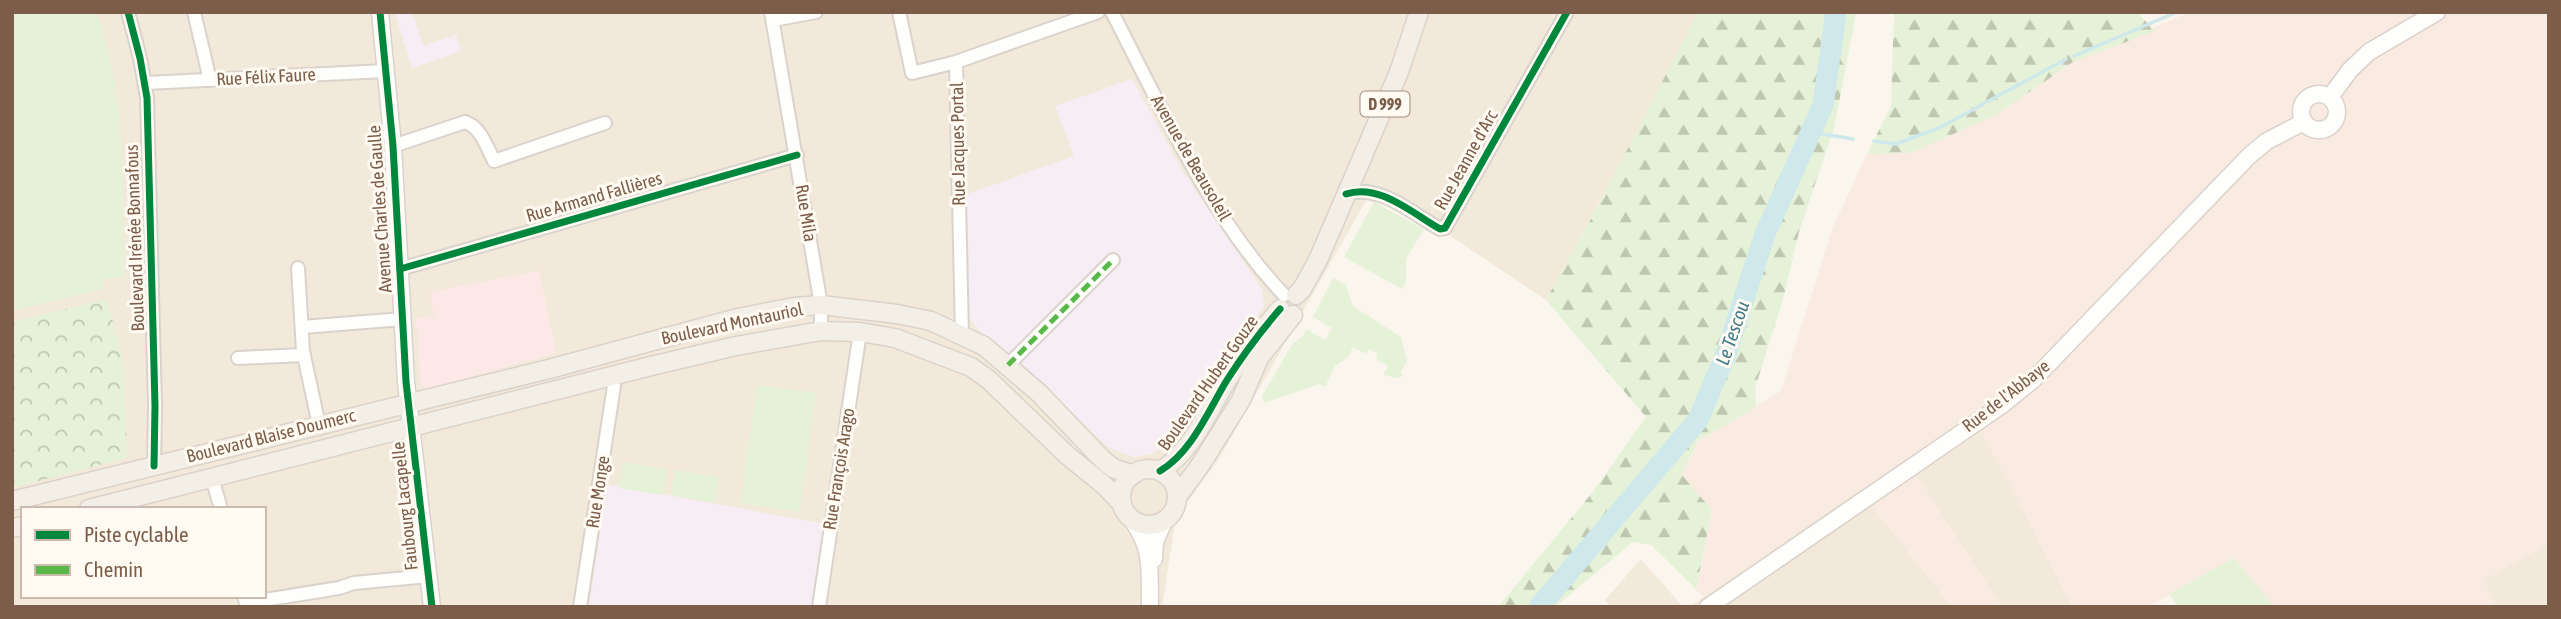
<svg xmlns="http://www.w3.org/2000/svg" width="2561" height="619" font-family="'Asap Condensed',sans-serif">
  <style>
    .residential { fill: #f3e9db; fill-rule: evenodd }
    .commercial { fill: #faebe2 }
    .education { fill: #f7edf5 }
    .medical { fill: #fce8e6 }
    .green { fill: #e6f2d8 }
    .forest { fill: url(#forest-firs) }
    .park { fill: url(#park-crowns) }
    .lines { fill: none; stroke-linecap: round; stroke-linejoin: round }
    .stream { stroke: #cee8eb; stroke-width: 3.5 }
    .river { stroke: #cee8eb; stroke-width: 21 }
    .street-casing { stroke: #dad3cc; stroke-width: 16 }
    .secondary-casing { stroke: #dad2ca; stroke-width: 19 }
    .primary-casing { stroke: #dbd2ca; stroke-width: 21 }
    .street { stroke: #fefefc; stroke-width: 12 }
    .secondary { stroke: #fefefc; stroke-width: 16 }
    .primary { stroke: #f4efe6; stroke-width: 18 }
    .quiet { stroke: #58b947; stroke-width: 5; stroke-dasharray: 10 5; stroke-linecap: butt }
    .cycleway-casing { stroke: #fffaf2; stroke-width: 11 }
    .cycleway { stroke: #00873e; stroke-width: 7 }
    .labels { text-anchor: middle; stroke-width: 6; stroke-linejoin: round; paint-order: stroke }
    .shield { fill: #fffaf2; stroke: #a38c7c; stroke-width: 2 }
    .shield-label { font-size: 16px; font-weight: bold; fill: #7c5d4a }
    .street-label { font-size: 18px; fill: #7c5d4a; stroke: #fffaf2 }
    .water-label { font-size: 19px; font-style: italic; fill: #3e7b8a; stroke: #fffaf2 }
  </style>
  <defs>
    <pattern id="forest-firs" width="22" height="20" patternUnits="userSpaceOnUse" patternTransform="scale(1.75)"><rect width="22" height="20" fill="#e6f2d8"/><path d="M5 1l3.5 6h-7zM16 11l3.5 6h-7z" fill="#bfc7b1"/></pattern>
    <pattern id="park-crowns" width="20" height="18" patternUnits="userSpaceOnUse" patternTransform="scale(1.75)"><rect width="20" height="18" fill="#e6f2d8"/><path d="M2 6a3 3 0 1 1 6 0M12 15a3 3 0 1 1 6 0" fill="none" stroke="#bfc7b1"/></pattern>
  </defs>
  <rect width="100%" height="100%" fill="#faf6ee"/>
  <g class="residential">
    <path d="M12 12H1704L1546 300 1375 185 1219 459 1176 518 1162 607H12ZM23 509H264V596H23Z"/>
    <polygon points="1982,431 2073,607 2002,607 1916,475"/>
    <polygon points="1859,489 1952,607 1689,607"/>
    <polygon points="2549,543 2549,607 2496,607 2483,580"/>
    <polygon points="1641,559 1683,607 1611,607 1605,600"/>
  </g>
  <polygon class="commercial" points="2190,12 2549,12 2549,543 2484,580 2496,607 2274,607 2233,558 2148,607 2073,607 1981,431 1916,475 2002,607 1952,607 1859,490 1704,597 1696,590 1712,511 1682,476 1698,441 1781,391 1833,227 1867,154 1911,152 1996,115 2073,62"/>
  <g class="education">
    <polygon points="402,12 412,12 423,46 456,35 461,51 412,68 395,14"/>
    <polygon points="1132,79 1183,172 1262,289 1264,306 1211,378 1174,438 1164,447 1150,454 1135,457 1107,447 1016,357 983,335 966,315 965,195 1074,156 1055,106"/>
    <polygon points="607,484 825,524 812,607 589,607"/>
  </g>
  <polygon class="medical" points="539,271 556,353 426,389 421,384 416,319 434,316 430,292"/>
  <g class="green">
    <path d="M12 12H96C128 95 122 190 125 277L102 280 103 289 12 311Z"/>
    <polygon points="1374,202 1424,229 1406,259 1406,281 1402,289 1344,257"/>
    <polygon points="1333,278 1346,285 1353,306 1401,337 1407,361 1401,372 1403,376 1398,378 1383,375 1388,366 1376,359 1378,354 1369,349 1366,354 1353,347 1348,357 1335,366 1325,387 1319,384 1264,403 1262,396 1293,343 1303,336 1306,329 1325,340 1332,328 1313,317"/>
    <polygon points="757,385 816,393 800,512 740,503"/>
    <polygon points="623,462 667,469 663,495 619,488"/>
    <polygon points="675,470 719,477 715,503 671,495"/>
    <polygon points="2234,558 2274,607 2179,607 2169,594"/>
  </g>
  <g class="forest">
    <polygon points="1698,12 1856,12 1856,15 1834,128 1799,232 1783,300 1755,388 1756,407 1698,441 1682,475 1712,510 1696,589 1651,545 1633,542 1555,607 1498,607 1592,493 1646,417 1546,300 1605,193"/>
    <polygon points="1894,12 2137,12 2155,31 2073,62 1996,115 1911,153 1867,154 1891,106"/>
  </g>
  <polygon class="park" points="107,299 124,364 127,458 12,488 12,322"/>
  <g class="lines">
    <g class="stream">
      <polyline points="2074,56 2177,12"/>
      <polyline points="1811,132 1853,139"/>
      <polyline points="1874,141 1896,144 1939,128 2066,59"/>
    </g>
    <polyline class="river" points="1539,607 1698,420 1726,354 1765,234 1823,105 1836,12"/>
    <defs>
      <g id="street">
        <polyline points="128,12 140,58 147,98 155,406 154,466"/>
        <polyline points="194,12 210,80"/>
        <polyline points="771,12 821,305 821,331"/>
        <polyline points="899,12 912,73 956,62 1098,12"/>
        <path d="M1112 12C1161 107 1210 217 1284 295"/>
        <polyline points="773,20 816,12"/>
        <polyline points="956,62 962,335"/>
        <polyline points="146,83 386,71"/>
        <path d="M393 146 465 122C481 127 487 148 494 161L605 123"/>
        <path d="M1346 194C1379 183 1412 213 1440 229L1445 228 1567 12"/>
        <polyline points="298,268 303,351 319,425"/>
        <polyline points="400,269 797,155"/>
        <polyline points="302,327 403,319"/>
        <polyline points="238,358 304,355"/>
        <polyline points="1008,365 1113,260"/>
        <polyline points="212,478 221,509"/>
        <polyline points="244,596 246,603 339,588 354,583 429,576"/>
        <polyline points="580,607 614,386 612,377"/>
        <polyline points="819,607 860,332"/>
      </g>
      <g id="secondary">
        <polyline points="380,12 393,146 406,382 432,607"/>
        <circle cx="2319" cy="112" r="18"/>
        <polyline points="2330,97 2350,70 2369,52 2437,12"/>
        <path d="M1130 517C1154 550 1149 567 1150 607"/>
        <polyline points="1154,559 1155,542 1164,521"/>
        <polyline points="1708,607 2002,405 2034,379 2249,156 2267,141 2304,122"/>
      </g>
      <g id="primary">
        <polyline points="1296,295 1302,289 1318,260 1399,72 1419,12"/>
        <circle cx="1149" cy="497" r="28"/>
        <path d="M1160 471C1192 452 1208 411 1227 380 1243 355 1261 331 1280 309"/>
        <polyline points="1177,497 1201,464 1241,400 1259,358 1293,315"/>
        <polyline points="12,501 549,369 738,318 794,307 821,305 897,314 931,321 984,346 1039,393 1103,460 1113,468 1133,475"/>
        <polyline points="89,509 651,366 736,346 821,331 860,332 895,338 971,367 989,380 1068,456 1104,485 1122,504"/>
        <polyline points="12,528 23,526"/>
      </g>
    </defs>
    <use href="#street" class="street-casing"/>
    <use href="#secondary" class="secondary-casing"/>
    <use href="#primary" class="primary-casing"/>
    <use href="#street" class="street"/>
    <use href="#secondary" class="secondary"/>
    <use href="#primary" class="primary"/>
    <polyline class="quiet" points="1008,365 1113,260"/>
    <defs>
      <g id="cycleway">
        <polyline points="128,12 140,58 147,98 155,406 154,466"/>
        <polyline points="380,12 393,146 406,382 432,607"/>
        <path d="M1346 194C1379 183 1412 213 1440 229L1445 228 1567 12"/>
        <polyline points="400,269 797,155"/>
        <path d="M1160 471C1192 452 1208 411 1227 380 1243 355 1261 331 1280 309"/>
      </g>
    </defs>
    <use href="#cycleway" class="cycleway-casing"/>
    <use href="#cycleway" class="cycleway"/>
  </g>
  <g class="labels">
    <rect class="shield" x="1360.5" y="91.5" width="49" height="25" rx="5"/>
    <g class="shield-label">
      <text x="1385" y="110">D 999</text>
    </g>
    <g class="street-label">
      <text transform="translate(266 77) rotate(-3)" y="6">Rue Félix Faure</text>
      <text transform="translate(958 144) rotate(-91)" y="6">Rue Jacques Portal</text>
      <text transform="translate(1191 158) rotate(60)" y="6">Avenue de Beausoleil</text>
      <text transform="translate(1466 160) rotate(-61)" y="6">Rue Jeanne d'Arc</text>
      <text transform="translate(594 197) rotate(-16)" y="6">Rue Armand Fallières</text>
      <text transform="translate(380 209) rotate(-94)" y="6">Avenue Charles de Gaulle</text>
      <text transform="translate(806 213) rotate(81)" y="6">Rue Mila</text>
      <text transform="translate(135 238) rotate(-92)" y="6">Boulevard Irénée Bonnafous</text>
      <text transform="translate(732 324) rotate(-12)" y="6">Boulevard Montauriol</text>
      <text transform="translate(1208 383) rotate(-55)" y="6">Boulevard Hubert Gouze</text>
      <text transform="translate(2006 396) rotate(-38)" y="6">Rue de l'Abbaye</text>
      <text transform="translate(271 436) rotate(-14)" y="6">Boulevard Blaise Doumerc</text>
      <text transform="translate(839 469) rotate(-81)" y="6">Rue François Arago</text>
      <text transform="translate(598 492) rotate(-81)" y="6">Rue Monge</text>
      <text transform="translate(405 506) rotate(-96)" y="6">Faubourg Lacapelle</text>
    </g>
    <g class="water-label">
      <text transform="translate(1732 333) rotate(-71)" y="7">Le Tescou</text>
    </g>
  </g>
  <rect width="2561" height="619" fill="none" stroke="#7c5d4a" stroke-width="28"/>
  <rect x="21" y="507" width="245" height="91" fill="#fffaf2" stroke="#cbbbaf" stroke-width="2"/>
  <rect x="35" y="530" width="35" height="10" fill="#00873e" stroke="#cbbbaf" stroke-width="2"/>
  <text x="84" y="542" font-size="21" fill="#7c5d4a">Piste cyclable</text>
  <rect x="35" y="565" width="35" height="10" fill="#58b947" stroke="#cbbbaf" stroke-width="2"/>
  <text x="84" y="577" font-size="21" fill="#7c5d4a">Chemin</text>
</svg>
